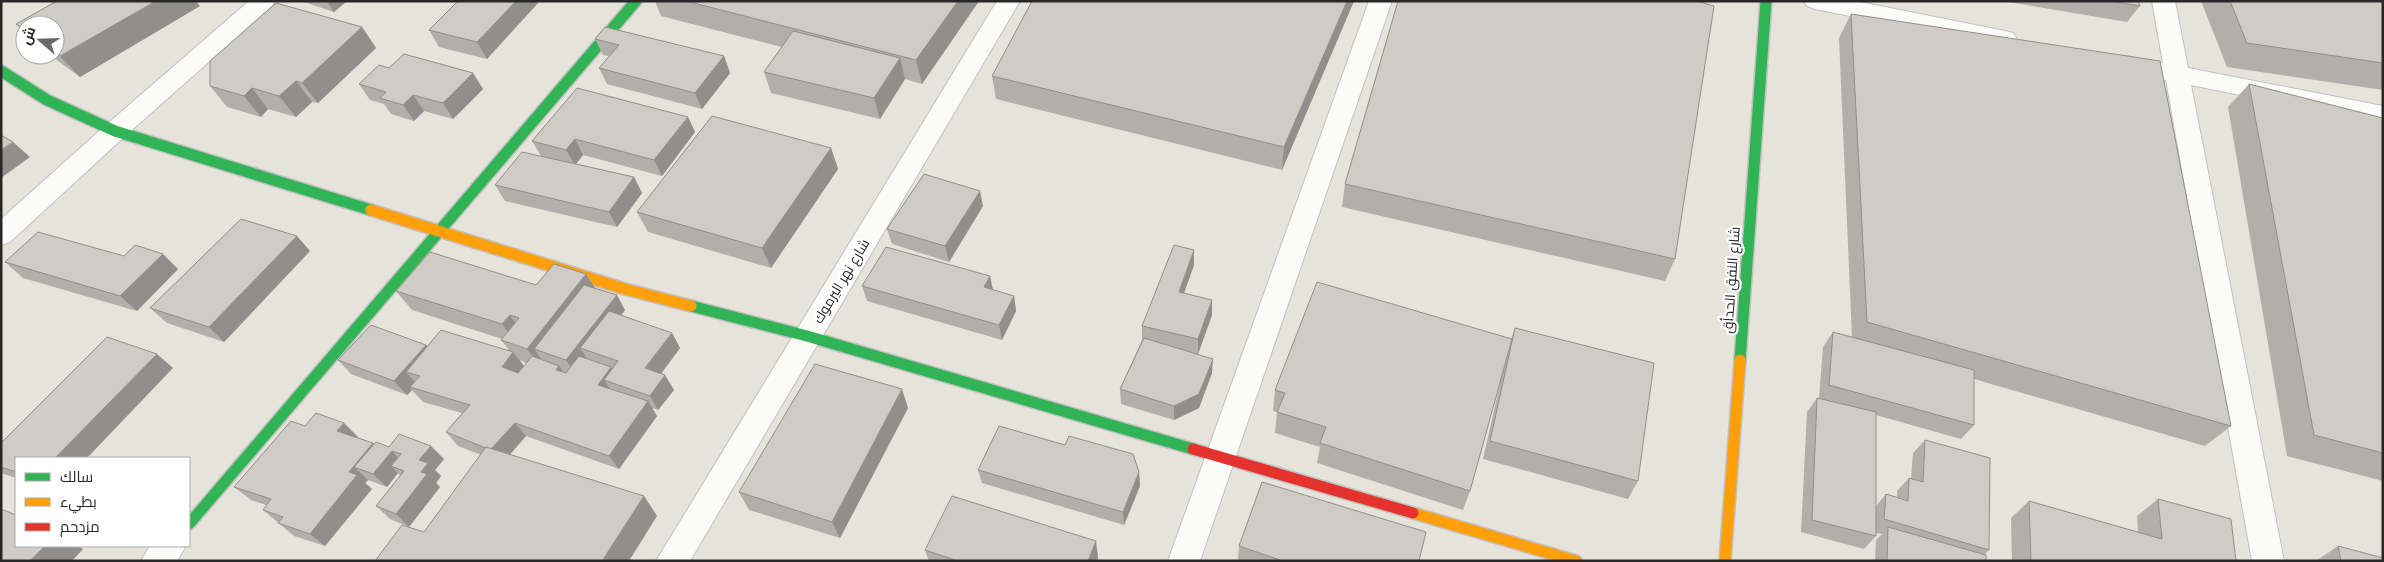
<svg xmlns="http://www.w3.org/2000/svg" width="2384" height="562" font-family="Mulish,Cairo,sans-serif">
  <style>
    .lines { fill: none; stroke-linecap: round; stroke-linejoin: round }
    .street-casing { stroke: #c2c1c2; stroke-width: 2 }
    .fast-casing { stroke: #c2c1c2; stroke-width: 14 }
    .slow-casing { stroke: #c2c1c2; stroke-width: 14 }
    .jam-casing { stroke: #c2c1c2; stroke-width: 14 }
    .street { fill: #fbfbfa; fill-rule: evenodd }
    .fast { stroke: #30b455; stroke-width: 11 }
    .slow { stroke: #ff9f0a; stroke-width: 11 }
    .jam { stroke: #e5322d; stroke-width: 11 }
    .wall { fill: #b2afaa; fill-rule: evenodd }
    .shaded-wall { fill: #918f8b }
    .building { fill: #cfccc6; stroke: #918f8b }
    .labels { text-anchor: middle; stroke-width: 4.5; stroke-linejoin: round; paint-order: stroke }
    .street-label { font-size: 14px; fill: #272727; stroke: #fff }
  </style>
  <rect width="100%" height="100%" fill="#e6e3db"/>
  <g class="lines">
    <defs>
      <g id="street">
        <polygon points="249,1 275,1 272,6 124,137 10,242 1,245 1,219 106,125"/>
        <polygon points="997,1 1020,1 690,561 656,561"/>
        <polygon points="1369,1 1392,1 1200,561 1168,561"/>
        <polygon points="1804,1 1855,1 2005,31 2013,33 2017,39 2013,45 2005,47 1815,9 1807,6"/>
        <polygon points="2152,1 2175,1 2188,68 2383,106 2383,124 2191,85 2284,561 2252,561 2166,80 2117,70 2114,64 2117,58 2126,56 2163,63"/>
        <polygon points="150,546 186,546 177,561 141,561"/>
      </g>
      <g id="fast">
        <polyline points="1,71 47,100 115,131 371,210"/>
        <polyline points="691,306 807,336 1193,449"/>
        <polyline points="1740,360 1766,1"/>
        <polyline points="189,524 636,1"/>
      </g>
      <g id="slow">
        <polyline points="371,210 625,289 691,306"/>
        <polyline points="1413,513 1576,561"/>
        <polyline points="1725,561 1740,360"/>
      </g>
      <polyline id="jam" points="1193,449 1413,513"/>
    </defs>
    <use href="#street" class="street-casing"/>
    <use href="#fast" class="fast-casing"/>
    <use href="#slow" class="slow-casing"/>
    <use href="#jam" class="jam-casing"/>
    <use href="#street" class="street"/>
    <use href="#fast" class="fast"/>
    <use href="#slow" class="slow"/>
    <use href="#jam" class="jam"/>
  </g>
  <g class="wall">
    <polygon points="301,1 347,1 334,12"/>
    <polygon points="458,1 487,59 439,47 429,30"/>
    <polygon points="655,1 979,1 922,84 905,79 880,119 771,93 764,72 782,47 661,16"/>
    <polygon points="1032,1 1354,1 1282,170 996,99 992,76"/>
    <polygon points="2003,1 2138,1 2140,6 2127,22"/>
    <polygon points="2201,1 2383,1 2383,90 2227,67"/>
    <polygon points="200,6 80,77 50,55 55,55 55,25 25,25 25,33 16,24"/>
    <polygon points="1851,14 2231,426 2205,446 1974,379 1974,425 1961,439 1876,415 1876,506 1886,494 1897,497 1897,491 1909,478 1911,479 1913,453 1925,440 1989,550 1984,555 1986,561 1875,561 1876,540 1882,534 1876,533 1876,536 1864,549 1801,532 1807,412 1817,398 1819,398 1823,347 1833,332 1852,337 1839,38"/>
    <polygon points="362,27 376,48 318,103 312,102 296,117 268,109 261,117 227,107 210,86"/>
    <polygon points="595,39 724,56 730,73 702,109 607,84 599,68 609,56 603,55"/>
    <polygon points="359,84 483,89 453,119 424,111 414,121 391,114 384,104 370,100"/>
    <polygon points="2249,84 2383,118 2383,481 2287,456 2228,107"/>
    <polygon points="688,117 695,132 662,176 583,155 576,164 634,177 642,193 617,227 505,201 495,185 541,156 532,141"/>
    <polygon points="831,148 838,169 771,268 648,232 637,212"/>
    <polygon points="1345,184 1675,259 1665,281 1342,207"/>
    <polygon points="983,206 949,262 892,244 887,229"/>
    <polygon points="1194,250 1194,265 1184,293 1212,315 1198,354 1212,373 1199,408 1174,420 1121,404 1120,389 1142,340 1142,326"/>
    <polygon points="310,251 224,342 167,323 150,308"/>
    <polygon points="124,256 178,269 137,311 23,278 5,262"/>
    <path d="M586 274 596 289 625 310 621 316 672 333 680 348 661 374 674 390 658 410 652 408 657 416 619 469 526 436 510 455 644 496 657 516 424 532 481 455 458 446 446 432 462 413 423 402 412 390 407 395 351 374 338 360 426 345 427 346 509 350 501 340 502 339 412 310 396 291 536 285ZM520 360 526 363 524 366Z"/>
    <polygon points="990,276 993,290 1014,296 1016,311 1002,340 867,301 862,286"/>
    <polygon points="1515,328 1638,481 1628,499 1483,459 1504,366 1470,491 1463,510 1317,463 1320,447 1275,433 1277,412 1273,411 1275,390 1511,339"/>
    <polygon points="173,368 16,458 16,478 4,474 1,472 1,443"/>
    <polygon points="908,408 840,538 749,510 739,492"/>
    <polygon points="305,426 358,437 358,438 374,444 444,459 435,470 441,476 436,483 440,487 409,527 390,519 376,506 400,476 398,473 387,487 368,480 365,483 372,489 325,546 294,536 263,510 266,505 251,500 234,487"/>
    <polygon points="978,470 1139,472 1140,486 1124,525 982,483"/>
    <polygon points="2158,499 2236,561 2012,561 2011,518 2029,501 2138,532 2137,516"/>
    <polygon points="1239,546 1419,561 1238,561"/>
    <polygon points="2338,546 2383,561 2316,561"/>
    <polygon points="925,550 1098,557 1097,561 929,561"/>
  </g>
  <g class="shaded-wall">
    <polygon points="156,1 196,1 200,6 80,77 60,56"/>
    <polygon points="330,1 347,1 334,12 328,3"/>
    <polygon points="516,1 540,1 487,59 477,42"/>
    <polygon points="958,1 979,1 922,84 916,60"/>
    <polygon points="1347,1 1354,1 1282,170 1284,147"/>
    <polygon points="362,27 376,48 318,103 302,83"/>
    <polygon points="724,56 730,73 702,109 695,93"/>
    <polygon points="900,58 905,79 880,119 874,98"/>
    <polygon points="473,73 483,89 453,119 443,103"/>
    <polygon points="296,81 312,102 296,117 279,96"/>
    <polygon points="252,88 268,109 261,117 244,96"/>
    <polygon points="413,95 424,111 414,121 403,105"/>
    <polygon points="688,117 695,132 662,176 654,160"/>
    <polygon points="575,139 583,155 575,165 566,150"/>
    <polygon points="13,142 30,157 1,178 1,150"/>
    <polygon points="831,148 838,169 771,268 762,248"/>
    <polygon points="634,177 642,193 617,227 609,212"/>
    <polygon points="980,191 983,206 949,262 945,246"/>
    <polygon points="297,236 310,251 224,342 209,327"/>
    <polygon points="1194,250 1194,265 1179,307 1179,292"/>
    <polygon points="163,254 178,269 137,311 120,296"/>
    <polygon points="586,274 598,293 534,349 544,363 541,368 527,349"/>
    <polygon points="990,276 993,291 984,287"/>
    <polygon points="617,295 625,310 593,352 580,348 588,360 576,375 566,360"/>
    <polygon points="1014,296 1016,311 1002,340 999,325"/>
    <polygon points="1212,300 1212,315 1198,354 1198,339"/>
    <polygon points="510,315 523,334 516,343 502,324"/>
    <polygon points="672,333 680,348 654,383 645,368"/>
    <polygon points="426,345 438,359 420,376 406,372 417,384 410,387 412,390 407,395 394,381"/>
    <polygon points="513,352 524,366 513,381 502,367"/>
    <polygon points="157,354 173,368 87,458 55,458"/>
    <polygon points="1213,359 1212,373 1199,408 1174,420 1174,406"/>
    <polygon points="559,366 569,380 556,370"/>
    <polygon points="611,367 620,381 604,380 612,392 598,385"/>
    <polygon points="665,375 674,390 658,410 650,396"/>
    <polygon points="902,389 908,408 840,538 832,522"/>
    <polygon points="648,401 657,416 619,469 609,456"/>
    <polygon points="344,423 358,437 351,445 337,431"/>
    <polygon points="515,423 526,436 502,463 490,450"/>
    <polygon points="373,443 387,456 354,467 368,480 365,483 372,489 325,546 310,534 349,472"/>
    <polygon points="431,446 444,459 435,470 441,476 436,483 440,487 409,527 396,514 421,472 419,460"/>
    <polygon points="392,451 405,465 391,466 398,473 387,487 373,474"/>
    <polygon points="1139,472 1140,486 1124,525 1123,512"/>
    <polygon points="644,496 657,516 629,561 602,561"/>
    <polygon points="1096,541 1098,557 1097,561 1088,561"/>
    <polygon points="45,546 77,546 83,549 72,561 30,561"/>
  </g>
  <g class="building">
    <polygon points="57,1 156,1 60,56 55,52 55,25 25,25 25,30 16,24"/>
    <polygon points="458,1 516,1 477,42 429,30"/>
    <polygon points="686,1 958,1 916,60"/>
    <polygon points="1032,1 1347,1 1284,147 992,76"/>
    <polygon points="1398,1 1697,1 1714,6 1675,259 1345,184"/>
    <polygon points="2110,1 2138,1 2140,6"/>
    <polygon points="2230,1 2383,1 2383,63 2247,43"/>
    <polygon points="276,3 362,27 302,83 296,81 279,96 252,88 244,96 210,86 210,61"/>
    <polygon points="1851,14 2160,61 2231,426 1867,322"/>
    <polygon points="605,27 724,56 695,93 599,68 619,45 595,39"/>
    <polygon points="793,31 900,58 874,98 764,72"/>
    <polygon points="404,54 473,73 443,103 413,95 403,105 380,98 386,92 359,84 379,65 389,68"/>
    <polygon points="2249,84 2383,118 2383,453 2314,435"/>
    <polygon points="577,88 688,117 654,160 575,139 566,150 532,141"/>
    <polygon points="712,116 831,148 762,248 637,212"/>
    <polygon points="1,135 13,142 1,150"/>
    <polygon points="522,152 634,177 609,212 495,185"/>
    <polygon points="924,174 980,191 945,246 887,229"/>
    <polygon points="241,219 297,236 209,327 150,308"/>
    <polygon points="38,232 124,256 135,245 163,254 120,296 5,262"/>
    <polygon points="1174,245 1194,250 1179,292 1212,300 1198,339 1142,326"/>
    <polygon points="886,247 990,276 984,287 1014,296 999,325 862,286"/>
    <polygon points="430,252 536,285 554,264 586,274 527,349 501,340 519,318 510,315 502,324 396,291"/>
    <polygon points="1317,282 1512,339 1470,491 1320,443 1326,427 1277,412 1285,393 1275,390"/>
    <polygon points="584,285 617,295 566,360 534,349"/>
    <polygon points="609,311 672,333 645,368 665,375 650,396 604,380 618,361 580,348"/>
    <polygon points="371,325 426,345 394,381 338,360"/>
    <polygon points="1515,328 1654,363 1638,481 1490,441"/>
    <polygon points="441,330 513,352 502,367 518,373 532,356 559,366 556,370 566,373 579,356 611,367 598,385 648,401 609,456 515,423 491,449 486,447 486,448 446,432 470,405 410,387 420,376 406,372"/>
    <polygon points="1833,332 1974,370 1974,425 1829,385"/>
    <polygon points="107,337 157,354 55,458 16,458 16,472 1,467 1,443"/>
    <polygon points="1144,338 1213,359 1199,394 1174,406 1120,389"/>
    <polygon points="815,364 902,389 832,522 739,492"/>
    <polygon points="1817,398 1876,412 1876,536 1812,520"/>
    <polygon points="316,413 344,423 337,431 373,443 349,472 357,475 310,534 278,523 283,517 263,510 271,499 234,487 291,421 305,426"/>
    <polygon points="999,426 1065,445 1069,436 1133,454 1139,472 1123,512 978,470"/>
    <polygon points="399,434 431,446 419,460 428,463 421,472 427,474 396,514 376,506 404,471 391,466 401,454 392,451 373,474 354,467 376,442 389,447"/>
    <polygon points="1925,440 1990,458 1989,550 1884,519 1886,494 1908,501 1909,478 1923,482"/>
    <polygon points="486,447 644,496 602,561 375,561 402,525 424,532"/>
    <polygon points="1262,482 1426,532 1419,561 1283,561 1239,546"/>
    <polygon points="952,496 1096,541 1088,561 958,561 925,550"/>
    <polygon points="2158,499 2231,519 2236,561 2031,561 2029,501 2162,539"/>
    <polygon points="1,509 16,515 16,546 45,546 30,561 1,561"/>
    <polygon points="1888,527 1986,555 1986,561 1887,561"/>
    <polygon points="2338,546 2383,558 2383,561 2341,561"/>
  </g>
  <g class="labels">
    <g class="street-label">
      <text transform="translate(1731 280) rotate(-86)" y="5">شارع النفق الحدأق</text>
      <text transform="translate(841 281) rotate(-59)" y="5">شارع نهر اليرموك</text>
    </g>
  </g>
  <rect width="2384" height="562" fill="none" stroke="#272727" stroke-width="5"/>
  <rect x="15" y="457" width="175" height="90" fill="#ffffff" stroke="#a9a9a9"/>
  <rect x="25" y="473" width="25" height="8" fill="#30b455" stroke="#a9a9a9"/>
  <text x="60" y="482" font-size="15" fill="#272727">سالك</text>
  <rect x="25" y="498" width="25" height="8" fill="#ff9f0a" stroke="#a9a9a9"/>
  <text x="60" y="507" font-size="15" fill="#272727">بطيء</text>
  <rect x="25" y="523" width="25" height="8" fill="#e5322d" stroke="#a9a9a9"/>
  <text x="60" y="532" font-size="15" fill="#272727">مزدحم</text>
  <g transform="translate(40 40) rotate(290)"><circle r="24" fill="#ffffff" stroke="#a9a9a9"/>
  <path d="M0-4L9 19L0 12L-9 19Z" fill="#6a6966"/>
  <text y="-8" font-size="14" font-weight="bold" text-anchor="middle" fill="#272727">ش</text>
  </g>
</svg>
